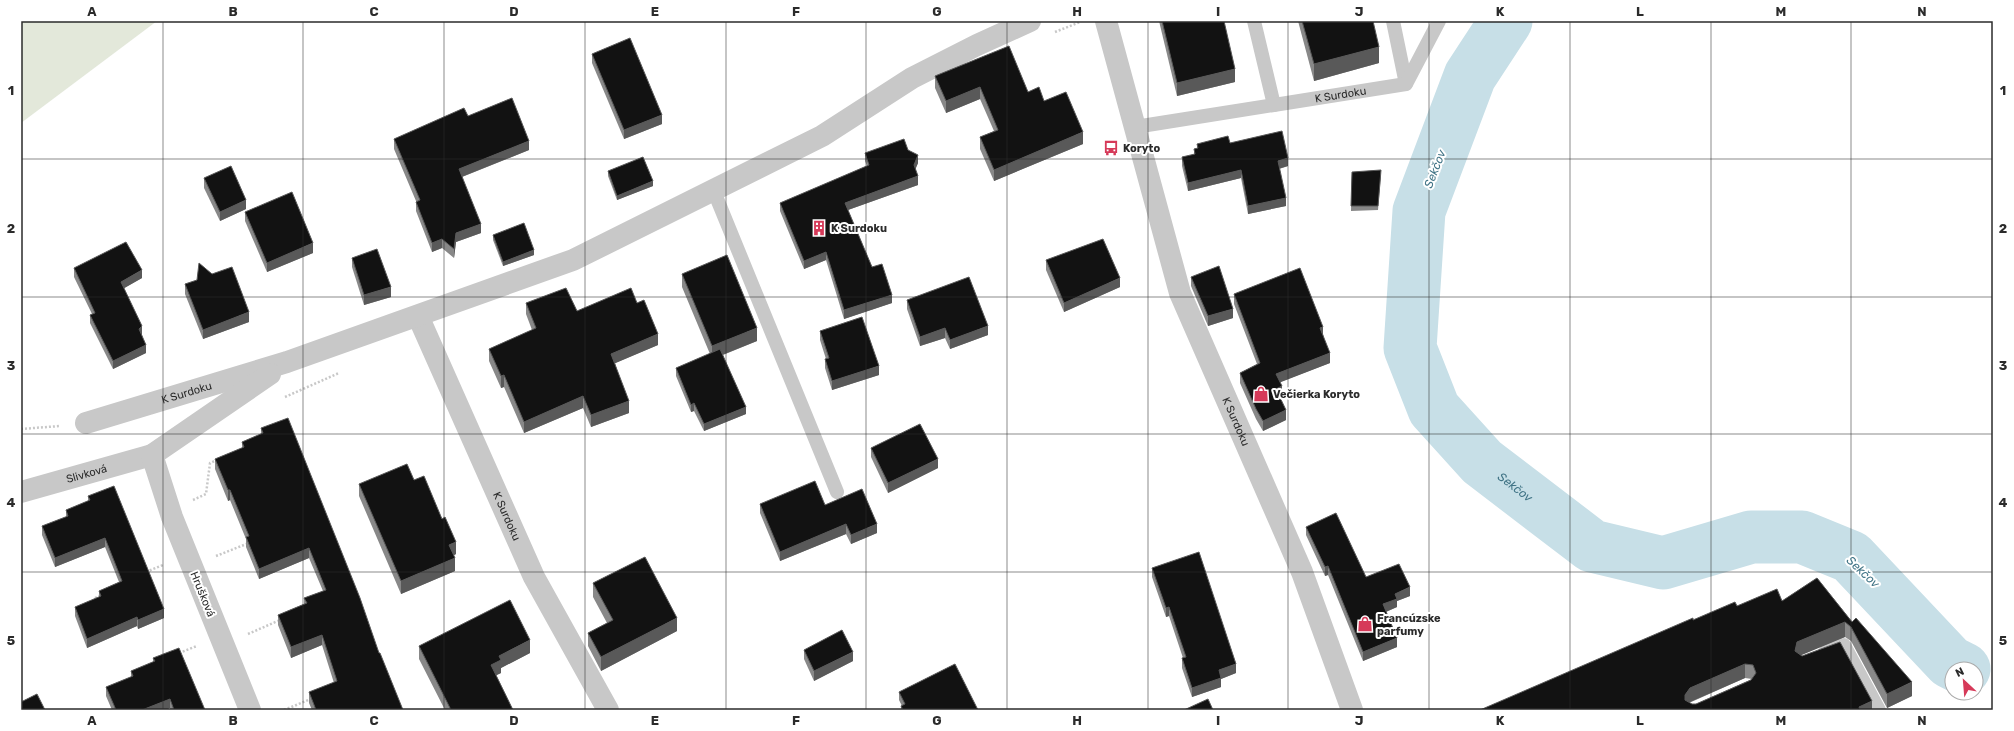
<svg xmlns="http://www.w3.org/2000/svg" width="2014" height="731" font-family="Rubik,sans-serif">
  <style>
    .green { fill: #e3e8da }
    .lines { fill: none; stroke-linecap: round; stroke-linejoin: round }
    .river { stroke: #c7dfe7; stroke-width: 53 }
    .path { stroke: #c8c8c8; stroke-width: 2.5; stroke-dasharray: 2 2; stroke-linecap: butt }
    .lane { stroke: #c8c8c8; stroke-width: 14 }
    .street { stroke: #c8c8c8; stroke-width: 22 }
    .wall { fill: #888; fill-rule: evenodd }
    .shaded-wall { fill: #595959 }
    .building { fill: #121212; stroke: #595959; fill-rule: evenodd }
    .grid { fill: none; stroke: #2b2b2b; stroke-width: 1; stroke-opacity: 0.55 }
    .labels { text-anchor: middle; stroke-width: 4; stroke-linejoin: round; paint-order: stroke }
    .street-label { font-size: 11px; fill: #2b2b2b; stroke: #fff }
    .poi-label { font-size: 11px; font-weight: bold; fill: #2b2b2b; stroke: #fff; text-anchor: start }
    .water-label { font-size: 12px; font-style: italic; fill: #417486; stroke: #fff }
    .neatline { fill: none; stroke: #2b2b2b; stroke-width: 1.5 }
    .grid-label { font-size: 13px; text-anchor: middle; font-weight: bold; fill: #2b2b2b }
  </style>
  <rect width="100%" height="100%" fill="#fff"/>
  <polygon class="green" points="21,21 157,21 21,123"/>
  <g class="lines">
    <path class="river" id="s1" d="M1506 21 1470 76 1419 211 1410 348 1434 409 1482 462 1592 546 1663 563 1751 537H1802L1851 557 1950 662 1964 669"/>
    <g class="path">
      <polyline points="1055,32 1080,22"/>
      <polyline points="285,397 339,373"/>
      <polyline points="21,429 60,426"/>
      <polyline points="193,500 206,494 210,463 217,460"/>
      <polyline points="216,556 249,543"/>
      <polyline points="146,572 163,565"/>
      <polyline points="95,598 101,595"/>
      <polyline points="248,634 280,620"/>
      <polyline points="179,653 197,646"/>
      <polyline points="284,710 311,699"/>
    </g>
    <g class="lane">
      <polyline points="1254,21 1274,105"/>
      <polyline points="1393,21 1406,84"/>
      <path id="s2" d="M1135 127 1406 84 1439 21"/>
      <polyline points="713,189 837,492"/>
      <polyline points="1825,652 1844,645 1879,710"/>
    </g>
    <g class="street">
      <path id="s3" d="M1106 21 1180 293 1302 572 1352 710"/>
      <path id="s4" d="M418 316 534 577 608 710"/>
      <path id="s5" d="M86 423 287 362 573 260 822 136 912 78 977 45 1030 21"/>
      <path id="s6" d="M21 492 152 455"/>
      <polyline points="250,710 172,517 152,455 270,374"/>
    </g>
  </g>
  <g class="wall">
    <polygon points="1159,21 1224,21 1235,82 1177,96"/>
    <polygon points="1298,21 1373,21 1379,63 1314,81"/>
    <polygon points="592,54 662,124 624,139 592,63"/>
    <polygon points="935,76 1028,92 1044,101 1083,144 994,181 980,149 980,137 994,131 980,99 946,113 935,88"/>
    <polygon points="468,116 529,150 462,177 481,233 456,242 454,258 442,248 432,252 416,211 416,201 394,149 394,139"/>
    <polygon points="1230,143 1288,166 1279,169 1286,206 1248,214 1241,178 1188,191 1182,166 1182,157 1194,155 1194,149 1197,148 1197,144"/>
    <polygon points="908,150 918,163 915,169 918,185 848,210 872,267 892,303 844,319 826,260 804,269 780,211 780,203 867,166 865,161 865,153"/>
    <polygon points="608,171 653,186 617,200 608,176"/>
    <polygon points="1352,172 1381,175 1378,210 1351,211"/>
    <polygon points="204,178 246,209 220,221 204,188"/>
    <polygon points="245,212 313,253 267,272 245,221"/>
    <polygon points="493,235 534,255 503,266 493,240"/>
    <polygon points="352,258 391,297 364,305 352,267"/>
    <polygon points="1046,260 1120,287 1064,312 1046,270"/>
    <polygon points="74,268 142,278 124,288 142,335 146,353 113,369 90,323 90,315 92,314 74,277"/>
    <polygon points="682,274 757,341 723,355 746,414 704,431 694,411 691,412 676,376 676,368 710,354 682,287"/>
    <polygon points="1191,277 1233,318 1208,326 1191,286"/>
    <polygon points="185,284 249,322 203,339 185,294"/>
    <polygon points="1234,294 1323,334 1330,363 1280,382 1282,396 1280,397 1286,420 1263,431 1256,419 1240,383 1240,373 1257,364 1234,304"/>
    <polygon points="907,300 988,335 950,349 945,338 920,346 907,309"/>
    <polygon points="526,303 577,311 637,303 658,345 615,363 629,413 591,427 583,408 524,433 504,387 501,388 489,361 489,349 532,330 526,314"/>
    <polygon points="820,331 879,375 832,390 825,368 825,359 826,359 820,340"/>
    <polygon points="261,428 379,653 403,710 312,710 309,703 309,692 334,683 322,645 291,658 278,625 278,615 304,604 304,598 323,591 309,558 259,579 246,547 246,539 230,500 228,501 215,469 215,459 242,448 242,442 261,434"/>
    <polygon points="871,448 938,468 888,493 871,457"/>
    <polygon points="414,480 456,554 454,555 455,571 401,594 359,496 359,484"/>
    <polygon points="88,496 164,618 138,629 137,626 87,648 75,616 75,607 99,597 99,591 119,582 105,547 55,567 42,535 42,526 66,517 66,510 88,501"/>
    <polygon points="760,504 825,505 877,533 851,544 846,534 780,561 760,513"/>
    <polygon points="1306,527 1366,577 1410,596 1397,601 1397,607 1386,612 1397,647 1363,661 1328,575 1325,576 1306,535"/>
    <polygon points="1152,568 1236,673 1221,679 1221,687 1192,697 1182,668 1182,658 1183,658 1169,616 1166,617 1152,577"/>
    <path d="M1817 578 1912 696 1887 708 1851 641 1845 637 1800 655 1872 710H1480L1693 620 1737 606 1782 601ZM1745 678 1752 679 1696 704H1692L1689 703Z"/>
    <polygon points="593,583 677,631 601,671 588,646 588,633 607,623 593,597"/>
    <polygon points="419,646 530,653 501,668 501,673 496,675 513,710 445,710 419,659"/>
    <polygon points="804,650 853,661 814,681 804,659"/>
    <polygon points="153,658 205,710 170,710 170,708 165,710 112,710 106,696 106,687 131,677 131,671 153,662"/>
    <polygon points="899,692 978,710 901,710 901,706 902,706 899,700"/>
  </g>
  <g class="shaded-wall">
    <polygon points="1379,47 1379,63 1314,81 1314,64"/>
    <polygon points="1235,69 1235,82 1177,96 1177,83"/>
    <polygon points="980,87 980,99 946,113 946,101"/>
    <polygon points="662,115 662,124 624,139 624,130"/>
    <polygon points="1083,132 1083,144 994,181 994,170"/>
    <polygon points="529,141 529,150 459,178 459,169"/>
    <polygon points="918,155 918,163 914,173 914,165"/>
    <polygon points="1288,158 1288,166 1278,169 1278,161"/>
    <polygon points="1241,170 1241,178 1188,191 1188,183"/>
    <polygon points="918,176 918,185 845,211 845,203"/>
    <polygon points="653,181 653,186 617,200 617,196"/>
    <polygon points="1286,198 1286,206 1248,214 1248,206"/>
    <polygon points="246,200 246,209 220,221 220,212"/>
    <polygon points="481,224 481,233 456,242 454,258 454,249 456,233"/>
    <polygon points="442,239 442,248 432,252 432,243"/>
    <polygon points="313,243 313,253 267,272 267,263"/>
    <polygon points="534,250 534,255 503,266 503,262"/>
    <polygon points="826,252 826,260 804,269 804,261"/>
    <polygon points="142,270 142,278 121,290 121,282"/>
    <polygon points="1120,278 1120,287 1064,312 1064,303"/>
    <polygon points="391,287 391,297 364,305 364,295"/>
    <polygon points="892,295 892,303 844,319 844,310"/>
    <polygon points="1233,309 1233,318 1208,326 1208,316"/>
    <polygon points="249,312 249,322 203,339 203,330"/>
    <polygon points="142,326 142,335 139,337 139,329"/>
    <polygon points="988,326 988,335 950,349 950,340"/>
    <polygon points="1323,327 1323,337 1320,328"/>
    <polygon points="757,328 757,341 712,359 712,346"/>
    <polygon points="945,328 945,338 920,346 920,337"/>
    <polygon points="658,334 658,345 611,365 611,354"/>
    <polygon points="146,345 146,353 113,369 113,361"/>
    <polygon points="1330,353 1330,363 1276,384 1276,374"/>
    <polygon points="879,366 879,375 832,390 832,381"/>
    <polygon points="504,375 504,387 501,388 501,376"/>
    <polygon points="1282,386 1282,396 1276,399 1276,389"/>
    <polygon points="583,396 583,408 524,433 524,422"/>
    <polygon points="629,401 629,413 591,427 591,415"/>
    <polygon points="694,403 694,411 691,412 691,405"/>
    <polygon points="746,407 746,414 704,431 704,424"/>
    <polygon points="1286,410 1286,420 1263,431 1263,421"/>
    <polygon points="938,459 938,468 888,493 888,483"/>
    <polygon points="228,490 230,490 230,500 228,501"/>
    <polygon points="846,524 846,534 780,561 780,552"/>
    <polygon points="877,524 877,533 851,544 851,535"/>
    <polygon points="105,538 105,547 55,567 55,558"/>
    <polygon points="456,542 456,554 449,558 449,545"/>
    <polygon points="309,548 309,558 259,579 259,569"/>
    <polygon points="455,558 455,571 401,594 401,581"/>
    <polygon points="1328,566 1328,575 1325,576 1325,567"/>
    <polygon points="1410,587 1410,596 1397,601 1397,607 1383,613 1383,604 1395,594"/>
    <polygon points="1169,607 1169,616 1166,617 1166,608"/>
    <polygon points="164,609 164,618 138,629 138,620"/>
    <polygon points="137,617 137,626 87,648 87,639"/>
    <polygon points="677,618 677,631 601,671 601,657"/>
    <polygon points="1845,622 1845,637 1797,657 1795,651 1797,642"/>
    <polygon points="322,635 322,645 291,658 291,647"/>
    <polygon points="1397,638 1397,647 1363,661 1363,652"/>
    <polygon points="530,640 530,653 501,668 501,673 491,678 491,665 499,656"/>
    <polygon points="853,652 853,661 814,681 814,671"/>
    <polygon points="1236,664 1236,673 1221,679 1221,687 1192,697 1192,688 1219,670"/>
    <polygon points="1745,664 1745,678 1690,702 1685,709 1685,695 1690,688"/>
    <polygon points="1912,682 1912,696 1887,708 1887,694"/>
    <polygon points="170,699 170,708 165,710 142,710"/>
    <polygon points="1872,701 1872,710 1859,710 1859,707"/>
  </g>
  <g class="building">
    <polygon points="1162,21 1224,21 1235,69 1177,83"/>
    <polygon points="1302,21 1373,21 1379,47 1314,64"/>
    <polygon points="630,38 662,115 624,130 592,54"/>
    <polygon points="1009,46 1028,92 1039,87 1044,101 1066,92 1083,132 994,170 980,137 998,130 980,87 946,101 935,76"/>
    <polygon points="512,98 529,141 459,169 481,224 456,233 454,249 442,239 432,243 416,202 420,200 394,139 464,108 468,116"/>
    <polygon points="1282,131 1288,158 1278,161 1286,198 1248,206 1241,170 1188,183 1182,157 1195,154 1194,149 1198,148 1197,144 1228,136 1230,143"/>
    <polygon points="904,139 908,150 918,155 914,165 918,176 845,203 872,267 882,264 892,295 844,310 826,252 804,261 780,203 869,165 865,153"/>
    <polygon points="643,157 653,181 617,196 608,171"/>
    <polygon points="231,166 246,200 220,212 204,178"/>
    <polygon points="1381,170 1378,206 1351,206 1352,172"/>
    <polygon points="292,192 313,243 267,263 245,212"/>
    <polygon points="524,223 534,250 503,262 493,235"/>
    <polygon points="1103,239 1120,278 1064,303 1046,260"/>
    <polygon points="126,242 142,270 121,282 142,326 139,329 146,345 113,361 90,315 95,313 74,268"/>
    <polygon points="377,249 391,287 364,295 352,258"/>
    <polygon points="727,255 757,328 712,346 682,274"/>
    <polygon points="199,263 212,274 232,267 249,312 203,330 185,284 197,280"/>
    <polygon points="1219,266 1233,309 1208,316 1191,277"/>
    <polygon points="1300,268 1323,327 1320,328 1330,353 1276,374 1282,386 1276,389 1286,410 1263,421 1256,409 1240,373 1260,363 1234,294"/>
    <polygon points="969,277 988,326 950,340 945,328 920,337 907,300"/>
    <polygon points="566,288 577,311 631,288 637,303 644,300 658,334 611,354 629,401 591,415 583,396 524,422 504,375 501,376 489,349 536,328 526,303"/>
    <polygon points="862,317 879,366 832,381 825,359 829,358 820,331"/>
    <polygon points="720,349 746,407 704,424 694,403 691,405 676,368"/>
    <polygon points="288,418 360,598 379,653 380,653 403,710 316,710 309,692 337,681 322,635 291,647 278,615 307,603 304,598 326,590 309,548 259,569 246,537 249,536 230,490 228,490 215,459 244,447 242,442 263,433 261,428"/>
    <polygon points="920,424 938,459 888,483 871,448"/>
    <polygon points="407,464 414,480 424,476 442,519 445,517 456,542 449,545 455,558 401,581 359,484"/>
    <polygon points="815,481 825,505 862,489 877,524 851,535 846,524 780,552 760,504"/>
    <polygon points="114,486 164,609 138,620 137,617 87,639 75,607 101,596 99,591 122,581 105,538 55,558 42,526 68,516 66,510 90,500 88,496"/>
    <polygon points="1336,513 1366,577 1399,564 1410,587 1395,594 1397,599 1383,604 1397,638 1363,652 1328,566 1325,567 1306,527"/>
    <polygon points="1199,552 1236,664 1219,670 1221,678 1192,688 1182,658 1186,657 1169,607 1166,608 1152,568"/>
    <polygon points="645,557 677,618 601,657 588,633 613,620 593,583"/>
    <path d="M1817 578 1852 622 1856 618 1912 682 1887 694 1851 627 1845 622 1797 642 1795 651 1802 656 1840 642 1872 701 1859 707 1860 710H1480L1693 618V620L1735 602 1737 606 1777 589 1782 601ZM1745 664 1753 665 1756 673 1751 680 1696 704H1692L1685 700V695L1690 688Z"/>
    <polygon points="510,600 530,640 499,656 501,660 491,665 513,710 451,710 419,646"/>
    <polygon points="842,630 853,652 814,671 804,650"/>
    <polygon points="179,648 205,710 174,710 170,699 142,710 116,710 106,687 133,676 131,671 155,661 153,658"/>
    <polygon points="955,664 978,710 903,710 901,706 905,704 899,692"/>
    <polygon points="37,694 45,710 21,710 21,702"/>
    <polygon points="1208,699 1213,710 1184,710"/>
  </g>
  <path class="grid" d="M163 21V710M303 21V710M444 21V710M585 21V710M726 21V710M866 21V710M1007 21V710M1148 21V710M1288 21V710M1429 21V710M1570 21V710M1711 21V710M1851 21V710M21 159H1993M21 297H1993M21 434H1993M21 572H1993"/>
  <defs>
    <symbol id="bus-bare" viewBox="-9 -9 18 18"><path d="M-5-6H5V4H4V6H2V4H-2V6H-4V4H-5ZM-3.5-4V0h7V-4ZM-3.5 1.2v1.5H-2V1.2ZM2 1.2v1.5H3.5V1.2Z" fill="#d63a59" stroke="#fff" stroke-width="2.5" paint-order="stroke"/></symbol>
    <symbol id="building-bare" viewBox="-9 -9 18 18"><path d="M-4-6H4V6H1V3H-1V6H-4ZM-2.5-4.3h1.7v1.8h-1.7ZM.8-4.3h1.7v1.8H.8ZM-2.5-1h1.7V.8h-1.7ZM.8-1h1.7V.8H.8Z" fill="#d63a59" stroke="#fff" stroke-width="2.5" paint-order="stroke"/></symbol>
    <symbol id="shop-bare" viewBox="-9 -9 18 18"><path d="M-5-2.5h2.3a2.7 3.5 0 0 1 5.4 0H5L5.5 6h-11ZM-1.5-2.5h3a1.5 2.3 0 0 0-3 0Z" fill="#d63a59" stroke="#fff" stroke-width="2.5" paint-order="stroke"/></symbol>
  </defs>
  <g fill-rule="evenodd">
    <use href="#bus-bare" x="1100" y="137" width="22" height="22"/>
    <use href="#building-bare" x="808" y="217" width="22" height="22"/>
    <use href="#shop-bare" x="1250" y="383" width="22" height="22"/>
    <use href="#shop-bare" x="1354" y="613" width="22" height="22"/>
  </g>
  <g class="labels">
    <g class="street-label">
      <text dy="4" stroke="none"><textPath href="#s2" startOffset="208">K Surdoku</textPath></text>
      <text dy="4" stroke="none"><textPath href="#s5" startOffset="105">K Surdoku</textPath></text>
      <text dy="4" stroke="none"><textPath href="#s3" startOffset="422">K Surdoku</textPath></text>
      <text dy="4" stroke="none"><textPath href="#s6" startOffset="68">Slivková</textPath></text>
      <text dy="4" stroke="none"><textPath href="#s4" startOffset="219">K Surdoku</textPath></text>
      <text transform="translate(203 594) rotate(68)" y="4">Hrušková</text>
    </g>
    <g class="poi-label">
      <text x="1123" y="152">Koryto</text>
      <text x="831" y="232">K Surdoku</text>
      <text x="1273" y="398">Večierka Koryto</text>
      <text x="1377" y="622">Francúzske<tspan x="1377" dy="13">parfumy</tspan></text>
    </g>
    <g class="water-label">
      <text transform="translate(1435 169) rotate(-69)" y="4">Sekčov</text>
      <text dy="4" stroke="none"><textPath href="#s1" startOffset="526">Sekčov</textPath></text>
      <text transform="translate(1863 572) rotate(43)" y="4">Sekčov</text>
    </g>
  </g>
  <rect width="2014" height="731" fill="none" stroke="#ffffff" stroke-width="44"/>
  <g transform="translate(1964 681) rotate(334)"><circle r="19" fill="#ffffff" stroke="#aaaaaa"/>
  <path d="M0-3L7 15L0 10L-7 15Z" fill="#d63a59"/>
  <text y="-6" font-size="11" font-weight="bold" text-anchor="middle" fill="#2b2b2b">N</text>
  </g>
  <rect x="22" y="22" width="1970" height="687" class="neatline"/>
  <g class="grid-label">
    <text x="92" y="16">A</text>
    <text x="233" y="16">B</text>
    <text x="374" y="16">C</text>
    <text x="514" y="16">D</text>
    <text x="655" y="16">E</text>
    <text x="796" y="16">F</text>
    <text x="937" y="16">G</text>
    <text x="1077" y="16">H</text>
    <text x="1218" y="16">I</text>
    <text x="1359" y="16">J</text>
    <text x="1500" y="16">K</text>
    <text x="1640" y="16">L</text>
    <text x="1781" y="16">M</text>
    <text x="1922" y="16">N</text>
    <text x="11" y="95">1</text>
    <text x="2003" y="95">1</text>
    <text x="11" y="233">2</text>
    <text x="2003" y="233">2</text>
    <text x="11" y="370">3</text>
    <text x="2003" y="370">3</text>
    <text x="11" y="507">4</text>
    <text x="2003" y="507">4</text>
    <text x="11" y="645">5</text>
    <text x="2003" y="645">5</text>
    <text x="92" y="725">A</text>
    <text x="233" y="725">B</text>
    <text x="374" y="725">C</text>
    <text x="514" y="725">D</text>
    <text x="655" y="725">E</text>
    <text x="796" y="725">F</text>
    <text x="937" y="725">G</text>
    <text x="1077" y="725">H</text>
    <text x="1218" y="725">I</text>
    <text x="1359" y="725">J</text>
    <text x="1500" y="725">K</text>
    <text x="1640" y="725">L</text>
    <text x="1781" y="725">M</text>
    <text x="1922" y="725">N</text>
  </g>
</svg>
